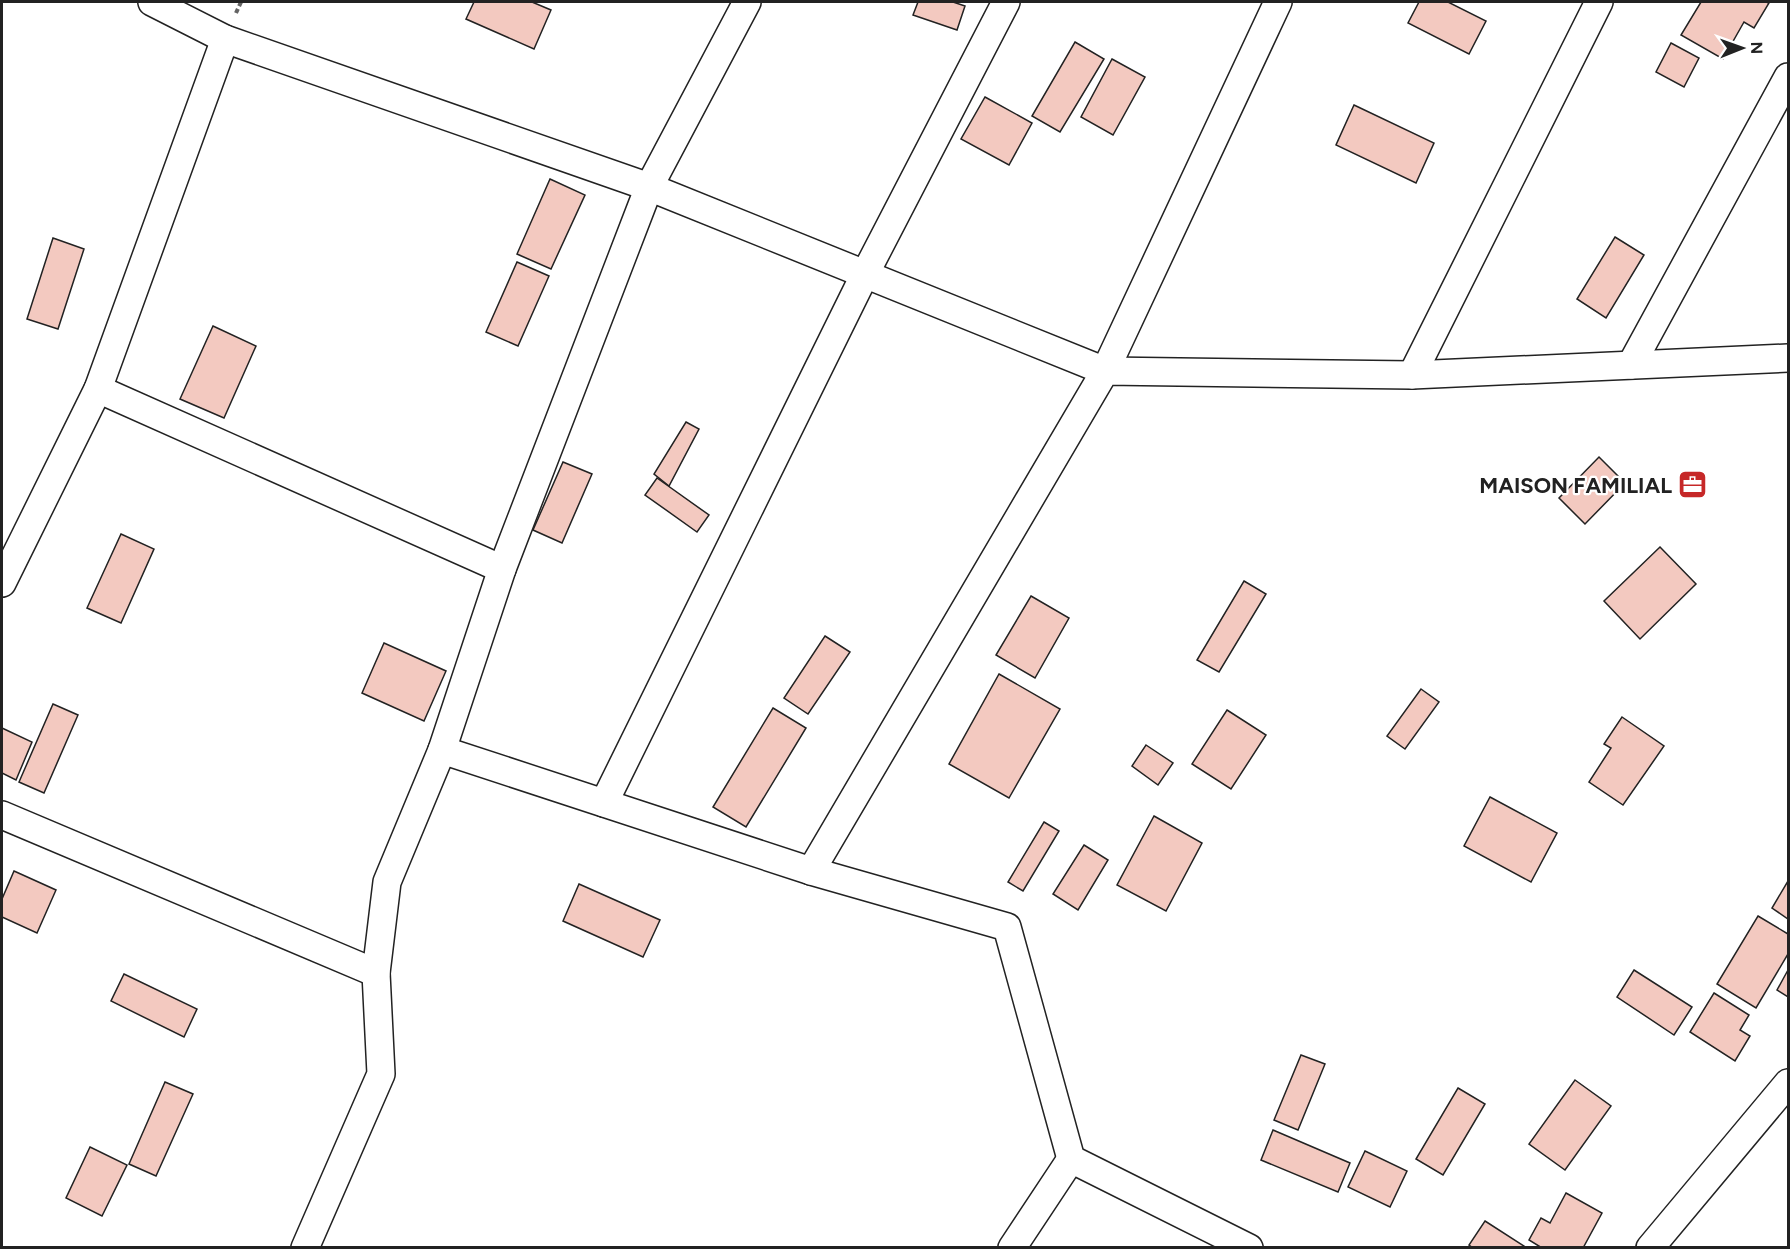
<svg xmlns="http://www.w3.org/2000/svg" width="1790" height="1249" font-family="Figtree,sans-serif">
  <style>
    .building { fill: #f3c9c0; stroke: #222; stroke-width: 1.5 }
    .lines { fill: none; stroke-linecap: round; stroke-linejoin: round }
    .street-casing { stroke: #222; stroke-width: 30 }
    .path { stroke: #646464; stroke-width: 4; stroke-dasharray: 4.5 3; stroke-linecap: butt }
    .street { stroke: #fff; stroke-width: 27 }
    .labels { text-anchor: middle; stroke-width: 4.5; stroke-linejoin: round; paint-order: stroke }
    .poi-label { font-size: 22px; font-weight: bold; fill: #222; stroke: #fff; text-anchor: end }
  </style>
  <rect width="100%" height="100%" fill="#fff"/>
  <g class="building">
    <polygon points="474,2 532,2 551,10 534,49 466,19"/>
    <polygon points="918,2 953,2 965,6 957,30 913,15"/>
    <polygon points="1419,2 1448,2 1486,21 1469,54 1408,23"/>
    <polygon points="1701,2 1766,2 1769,3 1754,28 1744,22 1723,59 1681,35"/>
    <polygon points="1075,42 1104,59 1060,132 1032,116"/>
    <polygon points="1671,43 1699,58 1684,87 1656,72"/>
    <polygon points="1112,59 1145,77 1113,135 1081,117"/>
    <polygon points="985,97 1032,123 1009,165 961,139"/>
    <polygon points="1354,105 1434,143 1416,183 1336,145"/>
    <polygon points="550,179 585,195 551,269 517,254"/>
    <polygon points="1615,237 1644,255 1606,318 1577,299"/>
    <polygon points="53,238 84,249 58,329 27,319"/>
    <polygon points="517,262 549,276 518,346 486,332"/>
    <polygon points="213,326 256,346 224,418 180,399"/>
    <polygon points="686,422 699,429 669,486 654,474"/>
    <polygon points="1599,457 1625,483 1585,524 1559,498"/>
    <polygon points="563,462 592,474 562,543 533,530"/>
    <polygon points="657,478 709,515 697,532 645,495"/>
    <polygon points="121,534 154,549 121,623 87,608"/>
    <polygon points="1660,547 1696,584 1640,639 1604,601"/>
    <polygon points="1244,581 1266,594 1219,672 1197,660"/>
    <polygon points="1031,596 1069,618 1035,678 996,655"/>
    <polygon points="825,636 850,652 808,714 784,698"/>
    <polygon points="384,643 446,671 424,721 362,693"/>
    <polygon points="999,674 1060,709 1009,798 949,764"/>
    <polygon points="1421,689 1439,702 1405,749 1387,736"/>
    <polygon points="53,704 78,715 44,793 19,782"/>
    <polygon points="773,708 806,728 746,827 713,807"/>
    <polygon points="1227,710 1266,735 1231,789 1192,764"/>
    <polygon points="1622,717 1664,746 1623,805 1589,782 1611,748 1604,744"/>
    <polygon points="2,728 32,742 16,780 2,773"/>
    <polygon points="1146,745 1173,763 1158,785 1132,766"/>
    <polygon points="1490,797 1557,833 1531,882 1464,846"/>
    <polygon points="1154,816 1202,843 1166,911 1117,885"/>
    <polygon points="1044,822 1059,831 1023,891 1008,882"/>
    <polygon points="1084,845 1108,860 1078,910 1053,894"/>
    <polygon points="14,871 56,890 37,933 2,917 2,899"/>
    <polygon points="1788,881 1788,919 1772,908"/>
    <polygon points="579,884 660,920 643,957 563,921"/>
    <polygon points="1758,916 1788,934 1788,954 1756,1008 1717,984"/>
    <polygon points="1634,970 1692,1007 1674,1035 1617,997"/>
    <polygon points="1788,970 1788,997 1777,990"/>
    <polygon points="124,974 197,1009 184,1037 111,1001"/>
    <polygon points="1714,993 1749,1015 1740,1030 1750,1036 1735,1061 1690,1032"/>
    <polygon points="1301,1055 1325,1064 1298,1130 1274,1120"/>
    <polygon points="1575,1080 1611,1106 1565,1170 1529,1144"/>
    <polygon points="165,1082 193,1094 156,1176 129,1164"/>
    <polygon points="1458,1088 1485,1104 1443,1175 1416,1159"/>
    <polygon points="1273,1130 1350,1163 1338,1192 1261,1160"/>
    <polygon points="90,1147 127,1165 102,1216 66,1198"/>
    <polygon points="1365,1151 1407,1171 1390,1207 1348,1187"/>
    <polygon points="1566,1193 1602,1213 1583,1248 1542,1248 1529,1240 1541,1218 1550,1223"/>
    <polygon points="1485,1221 1527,1248 1473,1248 1469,1245"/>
  </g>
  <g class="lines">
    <defs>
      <g id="street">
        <polyline points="152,2 225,39 649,187 1105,371 1278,2"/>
        <polyline points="747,2 649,187 502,569 442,750 811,871 1007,927 1071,1159 1249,1248"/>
        <polyline points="1631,365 1788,77"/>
        <polyline points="1412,375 1599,2"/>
        <polyline points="98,389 502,569"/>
        <polyline points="2,583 98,389 225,39"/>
        <polyline points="604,803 865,274 1006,2"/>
        <polyline points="2,815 376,973"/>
        <polyline points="811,871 1105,371 1412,375 1788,358"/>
        <polyline points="305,1248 381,1074 376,973 387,882 442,750"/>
        <polyline points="1012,1248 1071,1159"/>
        <polyline points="1650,1248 1788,1083"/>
      </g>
    </defs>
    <use href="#street" class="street-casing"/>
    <polyline class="path" points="236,13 241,2"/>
    <use href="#street" class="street"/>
  </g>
  <defs>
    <symbol id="office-square" viewBox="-11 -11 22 22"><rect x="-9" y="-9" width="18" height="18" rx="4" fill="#c62828" stroke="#fff"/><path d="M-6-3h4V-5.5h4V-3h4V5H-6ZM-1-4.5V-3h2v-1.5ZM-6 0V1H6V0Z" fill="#fff"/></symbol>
  </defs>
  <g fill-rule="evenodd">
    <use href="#office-square" x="1676" y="468" width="33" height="33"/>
  </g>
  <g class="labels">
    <g class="poi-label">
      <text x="1672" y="493">MAISON FAMILIAL</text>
    </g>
  </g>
  <rect width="1790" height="1249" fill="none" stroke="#222222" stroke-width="6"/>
  <g transform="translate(1742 48) rotate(89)" stroke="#ffffff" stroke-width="4.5" paint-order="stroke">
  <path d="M0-4.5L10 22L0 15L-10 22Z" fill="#222222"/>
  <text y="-9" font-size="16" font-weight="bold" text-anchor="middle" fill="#222222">N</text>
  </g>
</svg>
